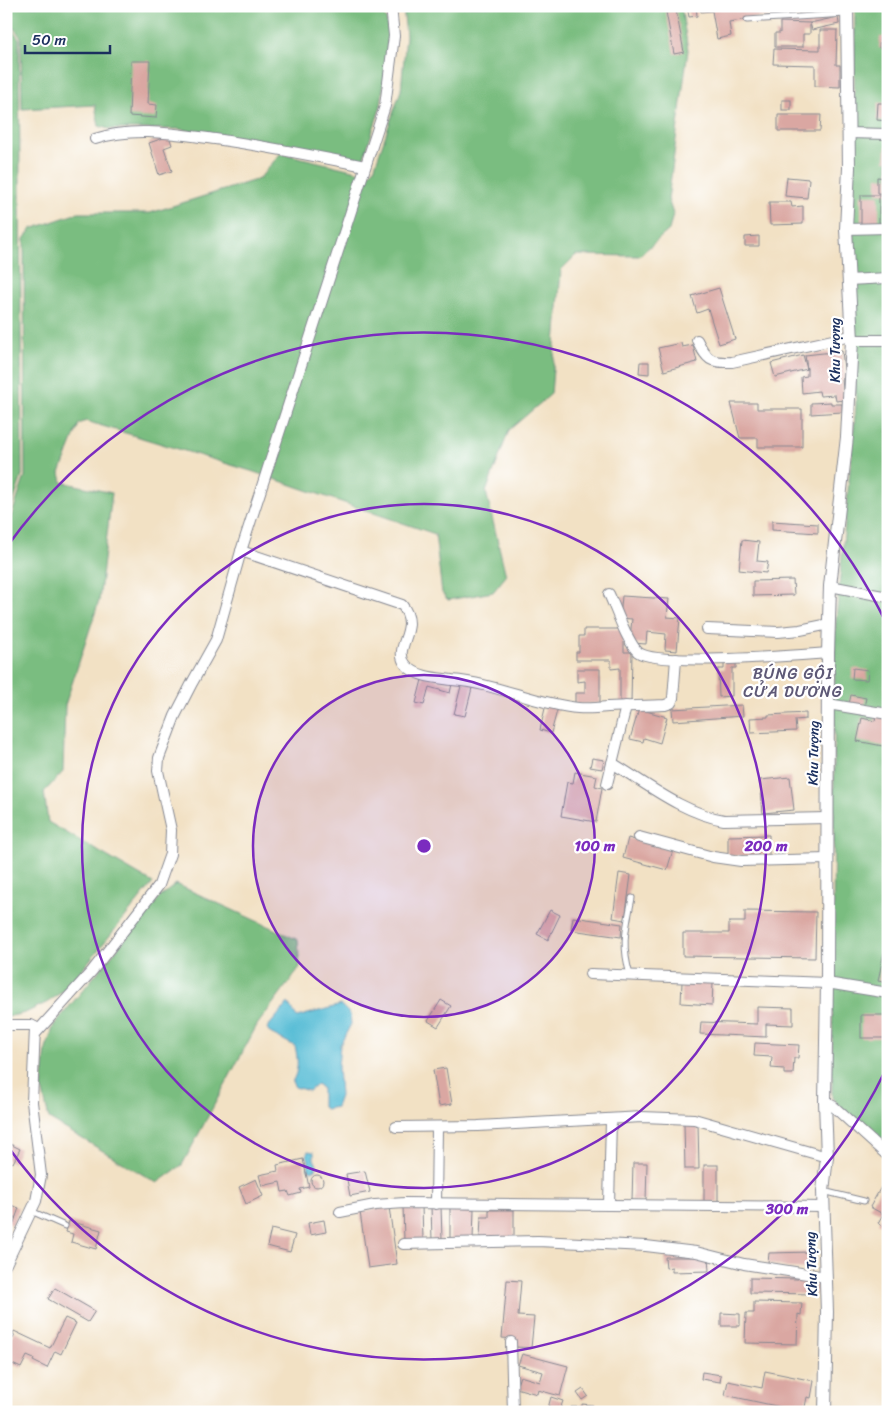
<svg xmlns="http://www.w3.org/2000/svg" width="894" height="1418" font-family="Sriracha,sans-serif">
  <style>
    .forest { fill: #7abd80; stroke: #4a766f }
    .water { fill: #58bdd6; stroke: #3a769a }
    .building { fill: #daa7a2 }
    .lines { fill: none; stroke-linecap: round; stroke-linejoin: round }
    .service-casing { stroke: #868891; stroke-width: 7 }
    .minor-casing { stroke: #868891; stroke-width: 12 }
    .tertiary-casing { stroke: #868891; stroke-width: 14 }
    .service { stroke: #fff; stroke-width: 5 }
    .minor { stroke: #fff; stroke-width: 10 }
    .tertiary { stroke: #fff; stroke-width: 12 }
    .ring { fill: none; stroke: #7b2cbf; stroke-width: 2.5 }
    .labels { text-anchor: middle; stroke-width: 4.5; stroke-linejoin: round; paint-order: stroke }
    .street-label { font-size: 14px; fill: #1b2f5e; stroke: #fff }
    .quarter-label { font-size: 16px; letter-spacing: 1px; fill: #5e5976; stroke: #fff }
    .centre { fill: #7b2cbf; stroke: #fff; stroke-width: 2.5 }
    .ring-label { font-size: 15px; text-anchor: middle; font-weight: bold; fill: #7b2cbf; stroke: #fff; stroke-width: 4.5; stroke-linejoin: round; paint-order: stroke }
  </style>
  <rect width="100%" height="100%" fill="#fff"/>
  <filter id="ink" filterUnits="userSpaceOnUse"><feTurbulence type="fractalNoise" baseFrequency=".02" numOctaves="2"/><feDisplacementMap in="SourceGraphic" scale="10" xChannelSelector="R" yChannelSelector="G"/><feConvolveMatrix kernelMatrix="1 2 1 2 8 2 1 2 1" color-interpolation-filters="sRGB"/></filter>
  <filter id="wash" filterUnits="userSpaceOnUse"><feTurbulence type="fractalNoise" baseFrequency=".0096" numOctaves="4" result="noise"/><feDisplacementMap in="SourceGraphic" scale="20" xChannelSelector="R" yChannelSelector="G"/><feGaussianBlur stdDeviation="1.12" result="paint"/><feColorMatrix in="noise" values="0 0 0 0 0 0 0 0 0 0 0 0 0 0 0 0 0 1.4 0 .05"/><feComposite in="paint" operator="in"/></filter>
  <g filter="url(#wash)">
    <rect width="100%" height="100%" fill="#f2e1c4"/>
    <g class="forest">
      <polygon points="6,6 374,6 386,18 389,36 381,106 363,160 358,162 179,129 109,129 99,126 95,105 22,109 21,37 6,18"/>
      <polygon points="403,6 681,6 688,50 668,199 673,214 669,230 639,256 576,255 561,270 551,394 509,430 486,492 506,576 493,592 448,600 442,593 435,534 251,471 86,421 79,424 60,473 62,482 112,493 99,601 65,705 63,772 44,792 48,822 153,883 67,988 48,1002 25,1013 6,1017 6,532 25,476 24,239 31,229 78,213 150,213 259,179 281,153 369,174 374,169 401,90 406,36"/>
      <polygon points="855,6 888,6 888,1153 832,1098 835,631 856,405 853,263"/>
      <polygon points="6,22 19,38 22,476 6,523"/>
      <polygon points="176,884 298,940 300,967 257,1025 182,1165 157,1183 49,1119 42,1088 46,1049 54,1025 160,897"/>
    </g>
    <g class="water">
      <path d="M288 1003 297 1017 341 1005 350 1014 351 1024 340 1045 338 1067 340 1096 336 1107 325 1109 322 1106V1088L317 1084 309 1091 295 1087 292 1082C299 1071 298 1059 295 1046L270 1033 267 1028Z"/>
      <polygon points="308,1151 314,1152 314,1159 317,1165 316,1169 312,1171 308,1169 309,1160 306,1156"/>
    </g>
    <g id="blocks">
      <g class="building">
        <polygon points="687,6 696,6 697,16 689,17"/>
        <polygon points="700,6 832,6 832,9 799,14 799,11 729,22 731,36 717,39 712,11 701,12"/>
        <polygon points="676,10 684,52 674,54 666,12"/>
        <polygon points="838,17 839,24 812,30 810,23 810,34 803,34 803,47 775,47 775,33 780,33 780,22 810,23"/>
        <polygon points="820,30 837,30 836,65 840,65 840,87 815,86 815,65 773,64 774,49 820,50"/>
        <polygon points="880,37 888,37 888,49 879,48"/>
        <polygon points="131,61 150,61 148,104 157,105 156,118 129,116"/>
        <rect x="782" y="100" width="9" height="10"/>
        <polygon points="878,103 888,103 888,121 877,120"/>
        <polygon points="778,115 821,115 820,131 778,131"/>
        <polygon points="169,136 172,145 164,148 172,171 159,175 149,143"/>
        <polygon points="886,146 888,146 888,161 885,161"/>
        <polygon points="787,177 809,179 807,198 785,196"/>
        <polygon points="877,177 888,178 888,194 877,193"/>
        <rect x="861" y="195" width="18" height="30"/>
        <polygon points="769,202 791,202 792,207 803,206 803,224 770,225"/>
        <polygon points="759,236 759,246 745,246 745,237"/>
        <polygon points="719,288 735,339 719,344 708,309 697,313 692,296"/>
        <polygon points="681,343 682,347 693,345 697,362 664,371 658,348"/>
        <polygon points="842,351 845,378 842,379 844,400 836,401 835,395 820,396 819,391 802,393 801,377 807,376 807,369 775,377 771,363 803,355 807,369 805,355"/>
        <polygon points="640,362 649,362 649,374 639,373"/>
        <polygon points="831,402 831,404 842,404 842,412 811,414 811,403"/>
        <polygon points="731,403 757,403 757,409 802,409 802,447 758,447 758,438 740,438"/>
        <polygon points="772,521 818,524 818,533 772,530"/>
        <polygon points="742,540 759,542 757,561 768,562 766,573 739,570"/>
        <polygon points="793,580 794,595 753,596 753,581"/>
        <polygon points="622,596 669,599 667,617 680,618 677,651 665,650 666,634 647,632 646,644 633,643 630,638 632,619 620,618"/>
        <polygon points="584,629 624,629 624,652 632,652 631,703 620,703 620,668 611,669 611,660 576,660 576,652 579,652 579,636 584,636"/>
        <polygon points="724,660 736,660 736,668 732,668 732,696 719,697 718,669 724,669"/>
        <polygon points="853,668 868,670 867,680 852,679"/>
        <polygon points="577,669 600,669 600,703 575,704 575,693 585,693 585,681 577,682"/>
        <polygon points="423,676 452,684 450,693 429,687 424,705 416,703"/>
        <polygon points="887,676 888,676 888,689 885,689"/>
        <polygon points="462,682 473,684 465,716 454,714"/>
        <polygon points="851,695 866,698 864,707 849,704"/>
        <polygon points="546,704 558,707 551,733 540,730"/>
        <polygon points="742,705 743,716 673,721 672,709"/>
        <polygon points="639,709 667,717 660,743 644,738 643,742 630,739"/>
        <polygon points="806,713 806,719 795,720 796,731 751,733 750,718 768,717 768,715"/>
        <polygon points="876,715 888,718 888,747 857,741 862,718 875,721"/>
        <polygon points="592,758 604,760 602,769 590,767"/>
        <polygon points="575,772 597,776 595,786 602,788 596,822 561,816 567,782 573,783"/>
        <polygon points="790,777 794,810 763,813 760,780"/>
        <polygon points="769,835 769,855 728,856 728,836"/>
        <polygon points="628,838 673,850 667,870 623,858"/>
        <polygon points="619,873 631,875 625,920 613,918"/>
        <polygon points="550,910 560,915 548,940 537,934"/>
        <polygon points="745,911 816,912 815,958 683,956 683,933 729,933 729,922 745,922"/>
        <polygon points="573,917 622,924 621,937 571,930"/>
        <polygon points="884,952 888,952 888,983 878,981"/>
        <polygon points="682,982 713,983 712,1005 681,1003"/>
        <polygon points="441,1000 451,1006 438,1027 428,1021"/>
        <polygon points="757,1007 793,1008 793,1025 766,1024 766,1037 700,1034 701,1022 757,1024"/>
        <rect x="861" y="1015" width="27" height="23"/>
        <polygon points="755,1043 799,1045 798,1058 794,1058 793,1074 784,1074 784,1069 771,1068 772,1057 754,1056"/>
        <polygon points="446,1068 452,1104 439,1106 433,1070"/>
        <polygon points="684,1123 698,1123 699,1169 685,1169"/>
        <polygon points="6,1142 20,1149 13,1163 6,1159"/>
        <polygon points="303,1159 309,1187 300,1189 301,1193 290,1196 288,1191 282,1192 280,1182 262,1186 259,1175 278,1171 277,1165"/>
        <polygon points="633,1163 647,1163 646,1201 632,1201"/>
        <rect x="704" y="1165" width="14" height="37"/>
        <polygon points="365,1171 370,1192 350,1196 346,1174"/>
        <circle cx="317" cy="1181" r="6"/>
        <polygon points="256,1179 263,1196 246,1204 239,1187"/>
        <polygon points="881,1187 888,1190 888,1229 878,1223 883,1214 870,1207"/>
        <polygon points="6,1203 19,1208 13,1225 6,1222"/>
        <polygon points="403,1205 422,1206 423,1240 404,1241"/>
        <polygon points="431,1206 441,1206 442,1240 432,1240"/>
        <polygon points="389,1207 397,1264 368,1268 360,1212"/>
        <polygon points="450,1208 474,1209 473,1239 450,1239"/>
        <polygon points="489,1210 514,1210 514,1239 480,1238 481,1217 489,1217"/>
        <polygon points="324,1220 326,1232 310,1235 308,1223"/>
        <polygon points="69,1221 101,1230 96,1249 71,1242 73,1234 66,1232"/>
        <polygon points="271,1229 295,1235 290,1252 267,1246"/>
        <polygon points="812,1252 813,1269 787,1268 768,1263 769,1253"/>
        <polygon points="665,1257 708,1257 709,1271 672,1272 672,1267 666,1268"/>
        <polygon points="798,1276 817,1276 816,1294 750,1293 750,1278 798,1279"/>
        <polygon points="507,1280 521,1281 518,1316 534,1317 531,1348 515,1347 516,1339 502,1338"/>
        <polygon points="55,1288 95,1311 88,1322 48,1299"/>
        <polygon points="754,1302 802,1303 801,1315 798,1314 797,1344 745,1343 746,1313 754,1313"/>
        <polygon points="721,1313 740,1314 740,1326 721,1326"/>
        <polygon points="65,1318 76,1323 61,1354 55,1351 47,1368 33,1361 34,1359 27,1356 21,1368 6,1361 6,1348 14,1331 50,1348"/>
        <polygon points="522,1354 568,1366 560,1396 538,1390 537,1394 516,1388 520,1376 540,1382 543,1372 518,1365"/>
        <polygon points="765,1371 814,1381 811,1398 807,1397 804,1412 725,1395 728,1381 762,1388"/>
        <polygon points="702,1372 721,1375 720,1382 701,1379"/>
        <polygon points="583,1389 588,1396 582,1400 577,1393"/>
        <polygon points="551,1397 563,1401 559,1412 547,1412"/>
        <polygon points="582,1404 593,1405 593,1412 571,1412 571,1407 582,1407"/>
      </g>
    </g>
  </g>
  <g filter="url(#ink)">
    <use href="#blocks" fill-opacity="0" stroke="#868891" stroke-width="1"/>
    <g class="lines">
      <defs>
        <g id="service">
          <polyline points="747,20 846,14"/>
          <path d="M630 975C621 944 626 929 632 898"/>
          <polyline points="823,1191 864,1201"/>
          <polyline points="31,1211 65,1226"/>
          <polyline points="6,1334 11,1336"/>
        </g>
        <g id="minor">
          <polyline points="848,133 888,134"/>
          <path d="M95 139C134 126 176 134 215 139 265 146 315 156 365 166"/>
          <polyline points="846,229 888,228"/>
          <polyline points="848,280 888,278"/>
          <path d="M697 340C707 360 710 363 732 362L851 336"/>
          <polyline points="852,340 888,340"/>
          <path d="M241 551 402 605C422 630 391 647 406 665 416 677 437 678 452 680 495 683 535 704 578 708 588 709 598 708 608 707 627 706 646 706 665 705L671 703 673 698 676 659"/>
          <polyline points="830,586 888,597"/>
          <path d="M609 594C616 609 627 642 638 652 656 667 799 655 828 653"/>
          <polyline points="707,629 778,632 800,630 829,624"/>
          <polyline points="828,704 888,714"/>
          <path d="M612 763C647 784 683 813 724 820L827 818"/>
          <polyline points="607,784 626,706"/>
          <polyline points="639,837 713,857 741,861 828,859"/>
          <polyline points="590,974 827,983 888,993"/>
          <polyline points="6,1025 31,1025 35,1027 32,1102 41,1175 36,1201 6,1264"/>
          <polyline points="35,1034 92,971 159,885 170,854 171,830 158,771 159,758 175,716 192,683 216,640 241,551 385,106 394,36 391,6"/>
          <polyline points="825,1102 833,1106 888,1156"/>
          <polyline points="396,1127 478,1126 642,1117 694,1119 827,1157"/>
          <polyline points="436,1204 437,1127"/>
          <polyline points="609,1205 611,1119"/>
          <polyline points="340,1212 375,1205 405,1203 824,1207"/>
          <polyline points="403,1244 538,1241 646,1246 696,1252 744,1264 826,1277"/>
          <polyline points="511,1342 513,1412"/>
        </g>
        <polyline id="tertiary" points="825,1412 827,1312 823,1191 827,1157 825,1102 827,983 828,653 830,586 847,437 852,340 846,229 849,168 847,6"/>
      </defs>
      <use href="#service" class="service-casing"/>
      <use href="#minor" class="minor-casing"/>
      <use href="#tertiary" class="tertiary-casing"/>
      <use href="#service" class="service"/>
      <use href="#minor" class="minor"/>
      <use href="#tertiary" class="tertiary"/>
    </g>
  </g>
  <circle cx="424" cy="846" r="171" fill="#7b2cbf" fill-opacity=".12"/>
  <g class="ring">
    <circle cx="424" cy="846" r="171"/>
    <circle cx="424" cy="846" r="342"/>
    <path d="M887 1067A513 513 0 0 1 6 1144M6 548A513 513 0 0 1 887 625"/>
  </g>
  <g class="labels">
    <g class="street-label">
      <text transform="translate(835 350) rotate(-90)" y="5">Khu Tượng</text>
      <text transform="translate(813 753) rotate(-89)" y="5">Khu Tượng</text>
      <text transform="translate(811 1264) rotate(-92)" y="5">Khu Tượng</text>
    </g>
    <g class="quarter-label">
      <text x="793" y="679">BÚNG GỘI<tspan x="793" dy="18">CỬA DƯƠNG</tspan></text>
    </g>
  </g>
  <circle cx="424" cy="846" r="8" class="centre"/>
  <g class="ring-label">
    <text x="595" y="851">100 m</text>
    <text x="766" y="851">200 m</text>
    <text x="787" y="1214">300 m</text>
  </g>
  <rect width="894" height="1418" fill="none" stroke="#fff" stroke-width="25"/>
  <path d="M25 45v8h85v-8" fill="none" stroke="#1b2f5e" stroke-width="2.5"/>
  <text x="32" y="45" font-size="15" fill="#1b2f5e" stroke="#ffffff" stroke-width="4" paint-order="stroke">50 m</text>
</svg>
